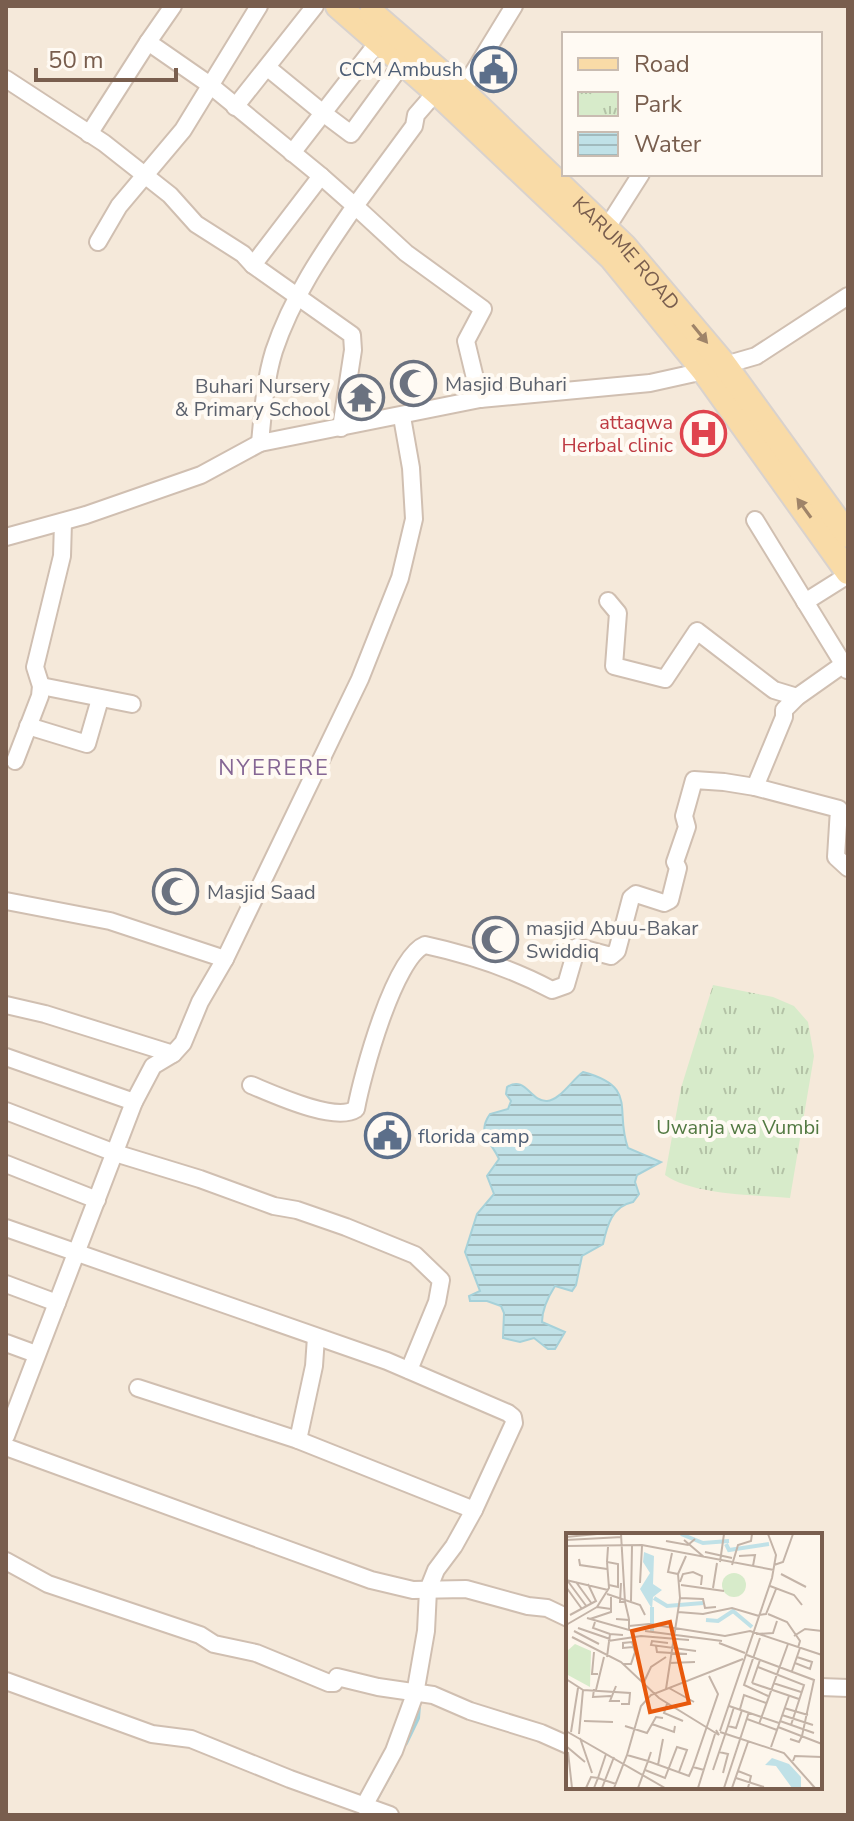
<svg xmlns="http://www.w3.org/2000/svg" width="854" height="1821" font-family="'Nunito Sans',sans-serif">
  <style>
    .residential { fill: #f5e9da; fill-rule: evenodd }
    .park { fill: url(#park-tufts) }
    .water { fill: url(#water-rules); stroke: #a6d1d9; stroke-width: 2 }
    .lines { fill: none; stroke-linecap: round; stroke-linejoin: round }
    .stream { stroke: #a6d1d9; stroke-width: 6 }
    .street-casing { stroke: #d0bfb1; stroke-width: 20 }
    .primary-casing { stroke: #d9d2cd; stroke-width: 28 }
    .street { stroke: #fff; stroke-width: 16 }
    .primary { stroke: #f9dba7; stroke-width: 24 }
    .oneway { fill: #9f8469 }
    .labels { text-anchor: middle; stroke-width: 8; stroke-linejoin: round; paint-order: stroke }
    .service-label { font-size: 20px; fill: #4e5e75; stroke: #fffaf3; text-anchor: end }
    .street-label { font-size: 20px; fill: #795e4e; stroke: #fffaf3 }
    .worship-label { font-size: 20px; fill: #5b616d; stroke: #fffaf3; text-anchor: start }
    .health-label { font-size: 20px; fill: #be3a42; stroke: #fffaf3; text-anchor: end }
    .park-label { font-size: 20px; fill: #527942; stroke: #fffaf3 }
    .neighbourhood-label { font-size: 22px; letter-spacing: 2px; fill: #856694; stroke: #fffaf3 }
    .inset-river { fill: none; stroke: #c0e1e7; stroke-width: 4 }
    .inset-road { fill: none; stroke: #c4b4a8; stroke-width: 2 }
    .view { fill: #e8590c; fill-opacity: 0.15; stroke: #e8590c; stroke-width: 4 }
    .inset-edge { fill: none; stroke: #795e4e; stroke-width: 4 }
  </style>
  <defs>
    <pattern id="park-tufts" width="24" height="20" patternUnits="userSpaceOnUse" patternTransform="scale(2)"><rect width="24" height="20" fill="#d7ebca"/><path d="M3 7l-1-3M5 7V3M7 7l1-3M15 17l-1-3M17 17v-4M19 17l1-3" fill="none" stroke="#b3c2a6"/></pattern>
    <pattern id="water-rules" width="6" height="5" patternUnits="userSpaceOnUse" patternTransform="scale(2)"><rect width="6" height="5" fill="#c0e1e7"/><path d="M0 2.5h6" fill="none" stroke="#a1babd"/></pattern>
  </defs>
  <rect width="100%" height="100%" fill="#fdf6ec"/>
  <path class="residential" d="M6 6H848V1815H6ZM564 34H820V174H564ZM568 1535H820V1787H568Z"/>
  <path class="park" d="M713 985 773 997 794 1006 808 1022 814 1056 790 1198C757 1195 692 1195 665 1175L681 1088Z"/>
  <path class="water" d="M583 1072C639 1087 614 1110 628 1148L661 1162 637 1175 635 1182 639 1194 633 1202C612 1206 607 1226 603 1244L582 1256 576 1285 572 1291 555 1286C548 1297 542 1309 542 1322L565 1332 555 1349H548L534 1338 520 1342 503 1338 504 1313 501 1306 487 1301H470L469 1296 480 1291 465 1252 477 1214 494 1194 487 1176 499 1159C491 1141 476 1134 490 1114L508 1109 511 1101 506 1094 507 1087C526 1075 530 1102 547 1101 560 1100 572 1080 583 1072Z"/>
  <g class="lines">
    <g class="stream">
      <polyline points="405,1743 417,1718 418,1706"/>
      <polyline points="377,1796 391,1771"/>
    </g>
    <defs>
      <g id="street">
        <polyline points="173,6 148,42 210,85 321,176 253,265"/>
        <polyline points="379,41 323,113 351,134 402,64"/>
        <polyline points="268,68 323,113 292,153"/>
        <polyline points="6,79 104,143 170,195 196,224 243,254 253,265 352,335 353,350 341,428"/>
        <polyline points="462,91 514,6"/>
        <polyline points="436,92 416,115 414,126 355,206 406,253 483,309 466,341 480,399"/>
        <polyline points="235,107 315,6"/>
        <polyline points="89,134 148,42"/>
        <polyline points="606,229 641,174"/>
        <polyline points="98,242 119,206 183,130 259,6"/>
        <path d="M260 443C263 412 265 380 274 351 292 297 323 252 355 206L321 176"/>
        <polyline points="755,520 847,670"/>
        <polyline points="6,537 86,515 201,475 260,443 480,399 650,383 704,371 756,356 848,296"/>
        <polyline points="608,601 618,613 614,666 665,679 697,631 774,690 797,697"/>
        <polyline points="805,602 848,575"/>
        <polyline points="41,686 132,704"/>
        <polyline points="28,726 87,744 100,699"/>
        <polyline points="15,761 40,696 41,686 35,667 62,556 63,522"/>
        <polyline points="755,787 839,809 836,857 848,868"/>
        <polyline points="6,901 110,921 225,959"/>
        <polyline points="6,1005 45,1014 173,1054"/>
        <polyline points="6,1057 134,1102"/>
        <path d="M251 1085C273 1094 335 1123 356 1109 362 1076 394 957 425 945 471 955 511 968 552 990L566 985 577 947 611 956 617 951 631 898 636 894 664 903 670 900 678 868 675 862 687 827 684 816 694 780 724 782 755 787 784 717V710L797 697 848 661"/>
        <polyline points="6,1111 115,1153 200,1179 274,1206 297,1210 346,1227 415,1255 441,1280 437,1302 409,1370"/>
        <polyline points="6,1164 97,1200"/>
        <polyline points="6,1228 387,1361 508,1413 513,1417 514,1423 474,1510 298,1440 138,1388"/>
        <polyline points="6,1284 57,1303"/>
        <polyline points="6,1343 36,1354"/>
        <polyline points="6,1436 134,1102 153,1066 173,1054 183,1043 200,1002 225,959 360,679 400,578 414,519 411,468 402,417"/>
        <polyline points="298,1440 314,1366 316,1337"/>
        <polyline points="6,1447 371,1580 413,1590 466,1589 528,1606 547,1608 568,1618"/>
        <polyline points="6,1561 48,1584 200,1635 214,1644 256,1653 329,1683 334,1683 337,1677 378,1687 433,1695 470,1711 541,1733 568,1745"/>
        <polyline points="6,1681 152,1734 191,1739 290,1779 390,1815"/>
        <polyline points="820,1687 848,1688"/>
        <polyline points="364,1806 394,1751 415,1694 426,1631 428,1590 436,1570 454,1546 474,1510"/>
      </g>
      <g id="primary">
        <polyline points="338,6 442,97 611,257 704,371 848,572"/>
        <path id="s1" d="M372 13 462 91 624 246 723 363 848 535"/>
      </g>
    </defs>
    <use href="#street" class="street-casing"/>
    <use href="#primary" class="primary-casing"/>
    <use href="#street" class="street"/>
    <use href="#primary" class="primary"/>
  </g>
  <defs><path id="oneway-solid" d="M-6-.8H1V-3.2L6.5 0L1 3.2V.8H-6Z" transform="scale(2)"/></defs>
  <g class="oneway">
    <use href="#oneway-solid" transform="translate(700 334) rotate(51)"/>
    <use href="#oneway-solid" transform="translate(804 508) rotate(-126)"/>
  </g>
  <defs>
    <symbol id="civic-ring" viewBox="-11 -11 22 22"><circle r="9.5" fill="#fffaf3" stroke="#5c6f8a" stroke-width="1.5"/><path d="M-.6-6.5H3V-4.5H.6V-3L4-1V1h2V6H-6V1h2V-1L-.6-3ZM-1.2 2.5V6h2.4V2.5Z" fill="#5c6f8a"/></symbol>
    <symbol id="mosque-ring" viewBox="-11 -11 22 22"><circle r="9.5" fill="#fffaf3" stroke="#6b7280" stroke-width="1.5"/><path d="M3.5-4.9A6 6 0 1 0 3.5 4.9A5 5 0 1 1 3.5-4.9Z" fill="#6b7280"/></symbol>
    <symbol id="temple-ring" viewBox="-11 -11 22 22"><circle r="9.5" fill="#fffaf3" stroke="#6b7280" stroke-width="1.5"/><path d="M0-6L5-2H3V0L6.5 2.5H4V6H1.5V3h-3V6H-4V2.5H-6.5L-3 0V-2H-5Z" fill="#6b7280"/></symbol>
    <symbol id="hospital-ring" viewBox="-11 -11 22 22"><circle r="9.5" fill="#fffaf3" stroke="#e0444e" stroke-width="1.5"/><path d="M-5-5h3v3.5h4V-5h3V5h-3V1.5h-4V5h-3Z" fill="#e0444e"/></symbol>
  </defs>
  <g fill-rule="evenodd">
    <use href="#civic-ring" x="468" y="44" width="51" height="51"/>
    <use href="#mosque-ring" x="388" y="358" width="51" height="51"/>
    <use href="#temple-ring" x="336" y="372" width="51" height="51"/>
    <use href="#hospital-ring" x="678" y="408" width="51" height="51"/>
    <use href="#mosque-ring" x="150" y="866" width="51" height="51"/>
    <use href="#mosque-ring" x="470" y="914" width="51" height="51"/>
    <use href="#civic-ring" x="362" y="1110" width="51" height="51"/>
  </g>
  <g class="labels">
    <g class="service-label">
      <text x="463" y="76">CCM Ambush</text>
      <text x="418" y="1143" text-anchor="start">florida camp</text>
    </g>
    <g class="street-label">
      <text dy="7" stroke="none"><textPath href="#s1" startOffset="350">KARUME ROAD</textPath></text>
    </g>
    <g class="worship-label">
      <text x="445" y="391">Masjid Buhari</text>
      <text x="330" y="393" text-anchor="end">Buhari Nursery<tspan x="330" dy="23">&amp; Primary School</tspan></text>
      <text x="207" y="899">Masjid Saad</text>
      <text x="526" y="935">masjid Abuu-Bakar<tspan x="526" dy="23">Swiddiq</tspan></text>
    </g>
    <g class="health-label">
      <text x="673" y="429">attaqwa<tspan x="673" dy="23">Herbal clinic</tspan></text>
    </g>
    <g class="park-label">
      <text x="738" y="1134">Uwanja wa Vumbi</text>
    </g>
    <g class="neighbourhood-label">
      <text x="274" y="775">NYERERE</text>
    </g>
  </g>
  <g transform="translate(566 1533)">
    <rect width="256" height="256" fill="#fdf6ec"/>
    <path d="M9 111 25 118 24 154 0 141V119Z" fill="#d7ebca"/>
    <path d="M156 52a12 12 0 1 1 24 0a12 12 0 1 1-24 0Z" fill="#d7ebca"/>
    <path d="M78 19 88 23 87 51 96 57 87 64 86 76 74 56 84 40 77 29ZM206 225 223 231 235 244V255H226L210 233 199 232Z" fill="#c0e1e7"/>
    <path class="inset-river" d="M115 1 137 10 163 8M160 11 163 17 203 11M88 65 101 73 137 70M140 87 152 88 167 78 186 94M86 99V74"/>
    <path class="inset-road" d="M55 1 59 69M0 4 31 1M0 7 56 4M118 7 138 24M100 8 122 12 129 6M0 13 76 12 208 37M42 14 41 29 52 31V54L43 52M139 19 166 25M106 20 102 39 112 41 120 23M173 23 189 22 187 33M13 26 14 32 41 36M41 29 43 55 31 74 45 76M154 29 158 1M166 32 172 12 185 8 186 1M208 32 217 29 227 1M215 41 240 54M0 47 42 57M1 47 21 74M10 49 26 71M114 49 117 41 127 39 136 43 135 52M55 50 54 69H59L63 86M74 50 76 13M115 52 158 58M204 53 228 62 236 72M0 54 16 76M147 55 151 30M41 61 74 72 79 82M114 65 137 66 139 75 150 74M65 68 66 13M112 79 137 81 166 75 193 83M202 81 221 89 234 108 232 115M4 82 30 68 22 51M193 82 200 81 210 56M21 85 63 97V87L50 86M24 86 45 79V62M29 89 27 95 44 101M0 92 31 74M63 93 83 91 159 103 184 98 256 122M12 95 44 106M8 98 33 111M79 98 156 108M190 101 207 100 211 88M228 103 239 96 256 98M6 104 55 129 93 165 153 202 150 197M194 105 178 152 202 163M42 108 75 103 123 107M102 110 86 108 85 112 130 118M153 110 179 120M90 113 91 119 121 121M28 119 26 141H32M181 122 248 147 236 203 233 209 224 206M41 124 44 101 57 102M103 130 129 129M229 130 244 136 246 129 231 124M57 131H65L69 119 66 109 57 110V115L67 114M192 134 238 152 225 192M226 138 234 115M0 146 17 157 13 201M78 149 85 134 100 124M186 150 233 166M186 150 194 127M207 150 235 159M50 153 44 168H54M103 155 128 169M28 156 27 164 45 163M100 156 114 65 112 41M17 157 64 160 63 171H55M30 157 38 124M101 171 98 180 117 188M163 173 213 190M168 174 162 193 170 195 176 177M218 175 242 182M174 176 178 162 200 170M216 182 247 192M181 186 211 197M18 188 47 189M214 188 248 200M86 191 108 199 109 193M193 191 222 111M59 193 81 200 90 184 97 185M212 194 256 211M0 198 99 255M154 198 206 45 210 22 202 1M5 199 12 155M154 199 218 220 249 255M14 205 26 240M0 213 19 229M205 214 223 163M2 219 6 255M153 219 162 221 157 240M61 222 75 173 85 162 177 126M227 228 229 223 256 224M92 232 97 206M127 234 152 161 143 143M79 237 99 245 111 214 121 217 113 239M147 237 162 193M172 238 185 243 182 255M170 245 198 254M20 255 25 244 32 245 40 221M28 255 32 245 50 251M36 255 48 224M48 255 61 222 82 228 85 219M72 255 82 228 123 243 127 234 138 237M132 255 149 201M158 255 183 179M166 255 182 209"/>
    <path class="view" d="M104 89 123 170 84 179 66 98Z"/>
    <rect width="256" height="256" class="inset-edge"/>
  </g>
  <rect width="854" height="1821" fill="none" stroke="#795e4e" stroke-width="16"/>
  <rect x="562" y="32" width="260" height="144" fill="#fffaf3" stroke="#c9bcb1" stroke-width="2"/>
  <rect x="578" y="58" width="40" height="12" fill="#f9dba7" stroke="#c9bcb1" stroke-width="2"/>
  <text x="634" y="72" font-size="24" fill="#795e4e">Road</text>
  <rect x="578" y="92" width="40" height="24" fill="url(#park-tufts)" stroke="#c9bcb1" stroke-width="2"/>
  <text x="634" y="112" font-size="24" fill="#795e4e">Park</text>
  <rect x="578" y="132" width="40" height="24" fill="url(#water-rules)" stroke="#c9bcb1" stroke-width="2"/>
  <text x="634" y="152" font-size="24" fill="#795e4e">Water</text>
  <path d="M36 68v12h140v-12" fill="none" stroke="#795e4e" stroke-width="4"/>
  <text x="48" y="68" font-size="24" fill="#795e4e" stroke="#fffaf3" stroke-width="6" paint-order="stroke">50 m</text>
</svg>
